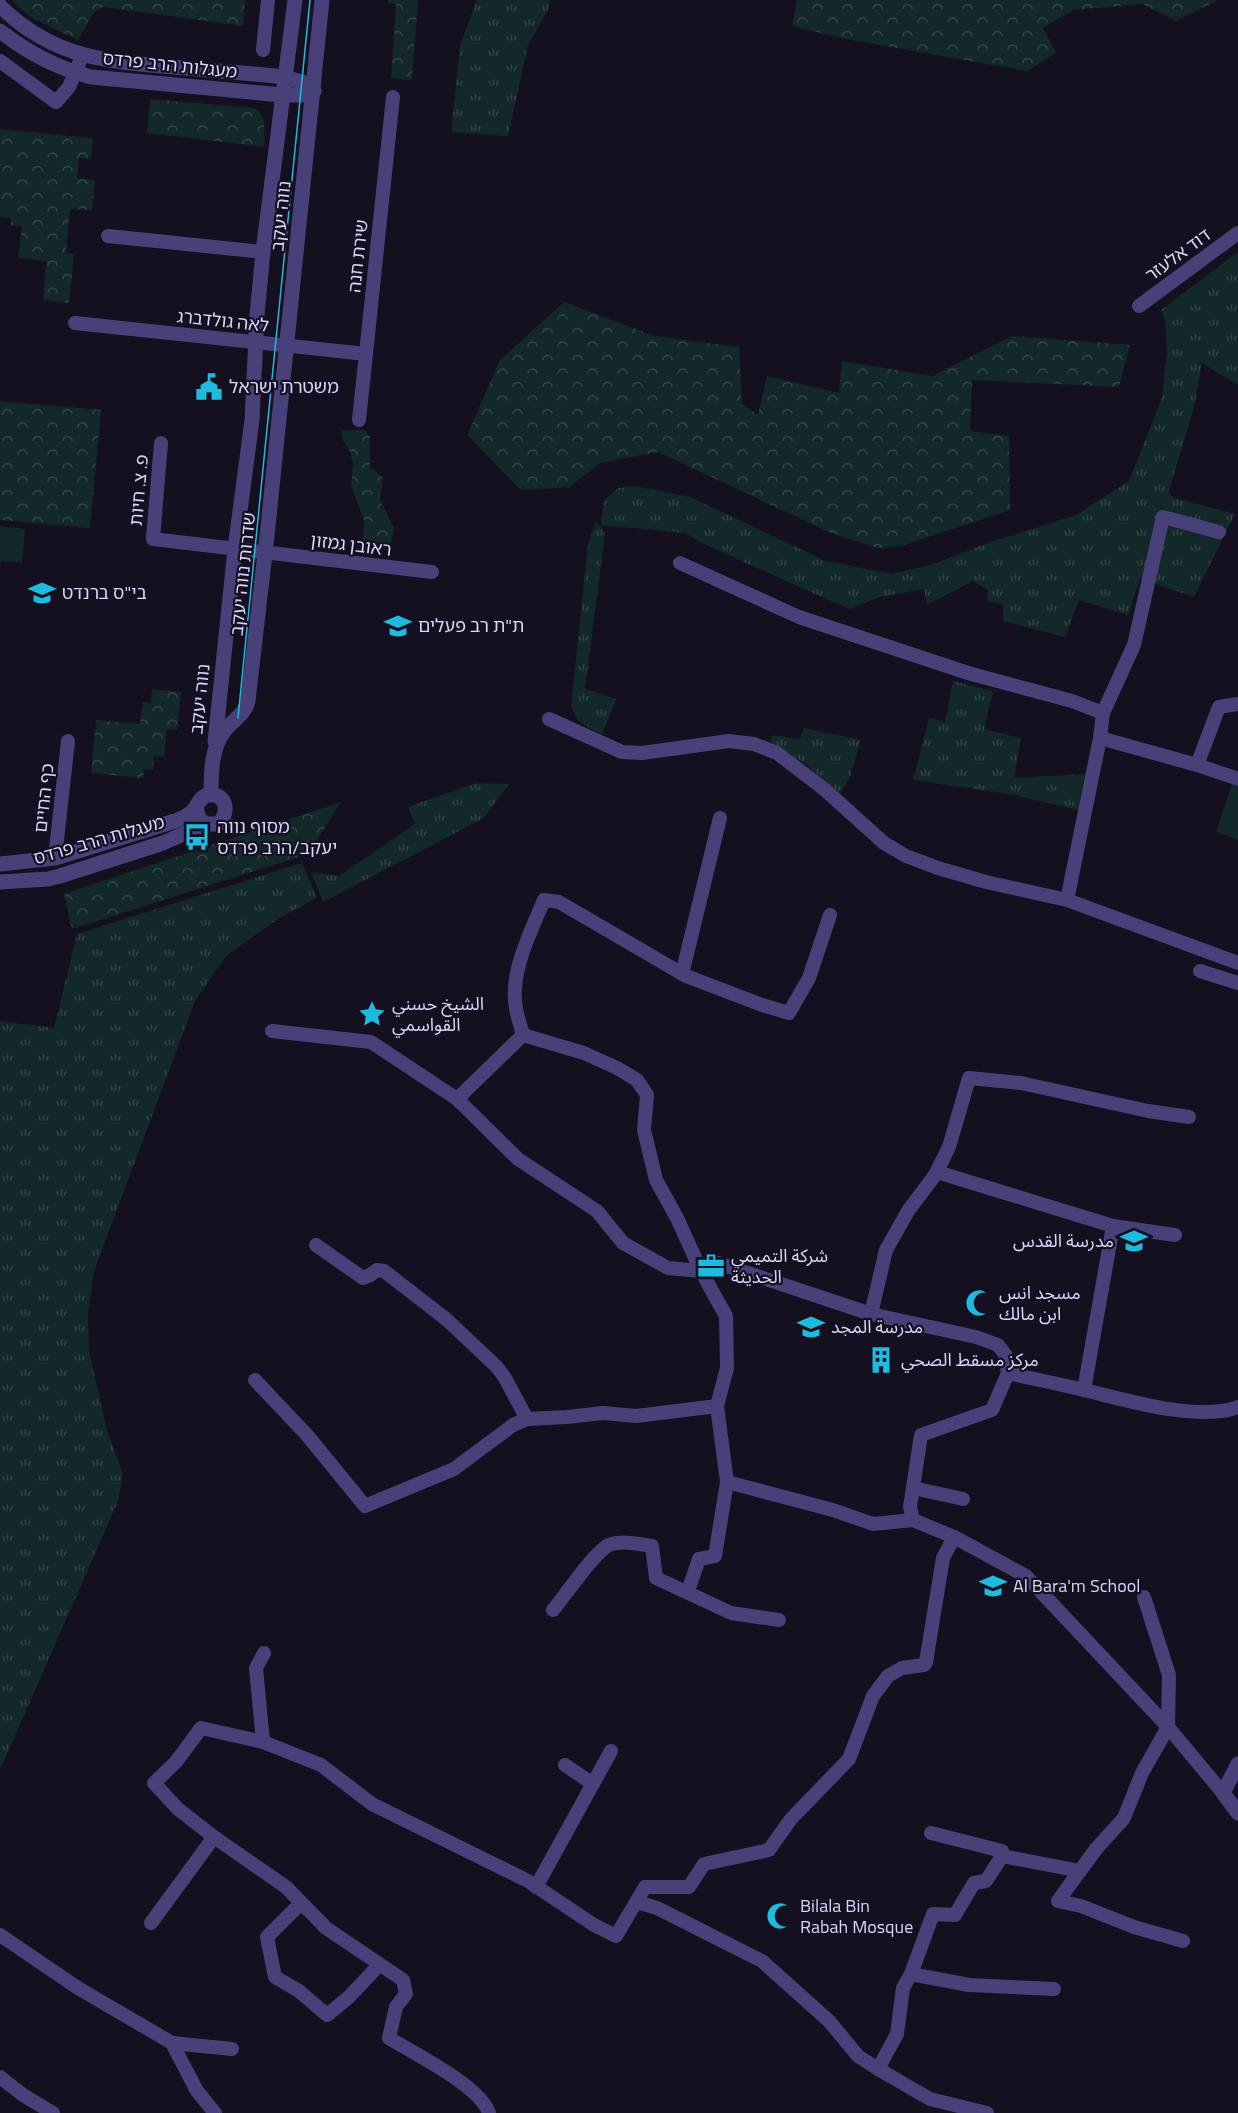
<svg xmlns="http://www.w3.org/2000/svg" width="1238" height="2113" font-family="'Titillium Web','Noto Sans Arabic','Noto Sans Hebrew',sans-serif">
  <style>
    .grass { fill: url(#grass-tufts) }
    .forest { fill: url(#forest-crowns) }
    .garden { fill: #132829 }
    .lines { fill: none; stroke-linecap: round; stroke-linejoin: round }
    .minor { stroke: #474079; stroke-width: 14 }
    .tertiary { stroke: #474079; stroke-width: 15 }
    .tram { stroke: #1bbcdf; stroke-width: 1.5 }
    .labels { text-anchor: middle; stroke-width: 4.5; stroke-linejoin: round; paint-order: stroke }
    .street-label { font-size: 18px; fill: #dbd4fa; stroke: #141020 }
    .poi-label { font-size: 18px; fill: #dbd4fa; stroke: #141020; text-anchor: start }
  </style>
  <defs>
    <pattern id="grass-tufts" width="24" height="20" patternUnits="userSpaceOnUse" patternTransform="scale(1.5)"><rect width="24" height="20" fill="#132829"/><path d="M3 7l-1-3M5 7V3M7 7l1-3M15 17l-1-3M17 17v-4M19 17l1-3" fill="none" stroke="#354649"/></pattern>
    <pattern id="forest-crowns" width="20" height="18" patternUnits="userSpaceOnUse" patternTransform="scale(1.5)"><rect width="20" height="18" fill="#132829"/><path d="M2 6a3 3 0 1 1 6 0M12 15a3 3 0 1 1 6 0" fill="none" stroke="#354649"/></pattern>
  </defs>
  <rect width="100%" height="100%" fill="#141020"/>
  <g class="grass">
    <polygon points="477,0 550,0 548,10 528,45 508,136 451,132 460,45"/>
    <polygon points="1238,252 1238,385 1202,363 1194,407 1169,491 1172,497 1235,514 1194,597 1140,579 1128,615 1079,600 1065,637 1003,621 1003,604 987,601 988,590 973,581 927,605 924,589 880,597 849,609 704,544 685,533 601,525 604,500 618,488 634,486 690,497 826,561 891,574 931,565 988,543 1076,515 1129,481 1162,398 1167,351 1165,321 1161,310"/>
    <polygon points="596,521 605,533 585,689 616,699 602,735 578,721 571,706 588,544"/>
    <polygon points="953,681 993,691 984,729 1021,738 1014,778 1085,774 1078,810 1010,794 913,780 929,718 945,722"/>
    <polygon points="804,728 861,740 850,777 840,794 803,762 771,744 772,735 800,739"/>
    <polygon points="476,783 509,784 484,818 323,902 311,872 339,876 415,824 408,807"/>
    <polygon points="302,863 317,898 279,918 225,957 195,1001 94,1271 88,1314 89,1351 107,1430 123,1474 118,1501 0,1770 0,1021 54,1028 77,934"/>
  </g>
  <g class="forest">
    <polygon points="11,0 245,0 243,26 103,7 94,12 78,40 30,17"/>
    <polygon points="388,0 418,0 412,80 391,78 396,4 388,3"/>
    <polygon points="797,0 1218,0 1176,21 1142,4 1074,10 1043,28 1056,53 1027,71 846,39 792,26"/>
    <polygon points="150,99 252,108 259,111 264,121 265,147 147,133"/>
    <polygon points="0,129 93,138 91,159 79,158 77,178 95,180 92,210 70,209 66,253 74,254 69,303 43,300 46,261 18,258 22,226 11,225 11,218 0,217"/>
    <polygon points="564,302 654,336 739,347 742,404 758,415 767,376 839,393 842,361 932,376 1012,336 1130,345 1119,387 972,380 970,431 1009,436 1010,510 901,546 878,548 831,533 658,452 600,463 570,487 521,490 467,435 500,360"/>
    <polygon points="0,401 101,410 90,528 0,520"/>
    <polygon points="341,430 364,430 370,436 370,467 383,478 380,500 394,528 391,544 363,541 364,520 351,486 353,463 349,449 343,441"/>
    <polygon points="152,689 181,692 177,730 167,729 164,757 154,756 153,770 144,769 143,778 91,773 96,720 140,724 143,702 151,703"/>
    <polygon points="341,802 308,854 72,929 64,894"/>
  </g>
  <g class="garden">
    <polygon points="0,526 25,529 22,563 1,561 0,570"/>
    <polygon points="1233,781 1238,785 1238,840 1216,832"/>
  </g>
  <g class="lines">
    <g class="minor">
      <polyline points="263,50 268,0"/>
      <polyline points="0,61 56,102 69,87 82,56"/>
      <polyline points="108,236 263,252"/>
      <polyline points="1139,306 1238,233"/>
      <polyline points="75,323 366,354"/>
      <polyline points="359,420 393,97"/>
      <polyline points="161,443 153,539 432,572"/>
      <polyline points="680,563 799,617 968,673 1072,701 1103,713 1100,738 1197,765 1238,779"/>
      <polyline points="1103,713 1134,645 1163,517 1219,532"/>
      <polyline points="549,719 622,752 642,753 729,741 754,744 777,753 824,789 884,843 906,856 938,868 986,882 1067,900 1238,963"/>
      <polyline points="1197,765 1219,707 1238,704"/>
      <polyline points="55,858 68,741"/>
      <polyline points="1067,900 1100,738"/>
      <polyline points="1200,971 1238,983"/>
      <polyline points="682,974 720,818"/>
      <path d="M272 1031 371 1042 457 1099 518 1159 597 1211 623 1243 668 1268 701 1271 715 1262 871 1314 976 1337 998 1345 1005 1354 1008 1373C1034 1379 1059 1384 1084 1390 1126 1400 1197 1422 1238 1407"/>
      <path d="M523 1035C521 1026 517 1017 516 1008 509 974 531 931 544 900L559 902 686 976 762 1005 789 1013 809 978 830 915"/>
      <polyline points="457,1099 523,1035 584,1053 617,1068 637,1080 647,1095 644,1130 656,1180 677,1218 701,1271 726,1316 727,1368 717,1406 727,1482 715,1556 699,1559 688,1591"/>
      <polyline points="937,1172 1113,1226 1175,1235"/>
      <polyline points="316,1245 363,1278 370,1275 377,1270 384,1271 446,1319 497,1367 505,1378 527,1419"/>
      <polyline points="871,1314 886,1250 908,1211 935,1175 949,1147 969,1078 1021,1083 1148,1111 1189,1117"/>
      <polyline points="255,1380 307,1435 365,1506 454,1469 513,1425 527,1419 567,1417 603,1413 636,1416 717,1406"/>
      <polyline points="1084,1390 1113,1226"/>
      <polyline points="727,1482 833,1510 873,1524 913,1520 954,1537 1026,1576 1168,1727 1223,1793"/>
      <polyline points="913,1488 963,1499"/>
      <polyline points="913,1520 910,1507 921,1435 992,1410 1008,1373"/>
      <polyline points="1144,1597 1169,1675 1168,1727 1142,1773 1124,1818 1096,1849 1058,1901 1081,1906 1134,1927 1183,1941"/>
      <path d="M553 1610C565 1596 595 1551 609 1545 621 1540 639 1544 652 1546L656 1578 731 1613 779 1620"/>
      <polyline points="263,1742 256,1668 264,1653"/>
      <polyline points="565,1765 593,1784"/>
      <polyline points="931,1833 1002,1851 1002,1856 1080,1871"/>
      <polyline points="536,1887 611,1751"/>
      <polyline points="637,1902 657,1908 762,1961 829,2021 858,2056 878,2069 930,2099 987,2113"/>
      <polyline points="301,1903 267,1937 275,1977 299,1991 327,2015 349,1997 379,1965"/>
      <polyline points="151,1923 214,1837"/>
      <polyline points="0,1935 78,1988 172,2043 232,2049"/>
      <polyline points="911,1974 933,1914 955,1915 974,1883 986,1881 1002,1856"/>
      <polyline points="172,2043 197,2091 215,2113"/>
      <polyline points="878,2069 897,2034 903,1988 911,1974 969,1985 1054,1989"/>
      <polyline points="0,2077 23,2095 53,2113"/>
      <path d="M489 2113C480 2086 415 2054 389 2038L396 2007 406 1994 403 1980 326 1928 286 1887 214 1837 178 1809 154 1783 176 1762 201 1728 263 1742 321 1765 372 1804 528 1881 594 1925 616 1936 645 1887H689L704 1864 769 1850 791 1819 849 1759 873 1696 888 1676 902 1668 924 1665 926 1662 943 1558 954 1537"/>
    </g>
    <g class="tertiary">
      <path d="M0 6C53 58 104 61 174 67 210 70 247 73 284 77L302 82 314 91"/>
      <path d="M0 31C28 53 56 68 91 77L282 95H301L314 91"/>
      <polyline points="215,742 235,549 252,420 257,315 263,252 295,0"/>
      <path d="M211 795C211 773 211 748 225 730 233 720 245 714 248 701L267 536 322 0"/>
      <path d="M0 864 55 858 175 821C181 819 187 816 192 812 198 806 199 797 208 795 227 792 230 814 218 824H206L199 819 196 807"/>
      <polyline points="0,882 48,879 60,876 163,843 206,824"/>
      <polyline points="1238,1764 1223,1793 1238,1813"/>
    </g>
    <polyline class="tram" points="238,718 310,0"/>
  </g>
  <defs>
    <symbol id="civic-bare" viewBox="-9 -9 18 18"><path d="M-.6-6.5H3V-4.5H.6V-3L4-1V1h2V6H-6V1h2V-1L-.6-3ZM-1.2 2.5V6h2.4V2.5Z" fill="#1bbcdf" stroke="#141020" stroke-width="2.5" paint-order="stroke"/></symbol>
    <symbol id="school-bare" viewBox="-9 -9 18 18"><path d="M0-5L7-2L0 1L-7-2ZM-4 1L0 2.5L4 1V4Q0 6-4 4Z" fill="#1bbcdf" stroke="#141020" stroke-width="2.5" paint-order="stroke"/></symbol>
    <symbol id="bus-bare" viewBox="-9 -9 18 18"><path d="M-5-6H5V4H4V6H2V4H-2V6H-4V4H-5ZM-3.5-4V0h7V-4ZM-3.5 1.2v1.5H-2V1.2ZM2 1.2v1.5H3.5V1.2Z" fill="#1bbcdf" stroke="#141020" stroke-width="2.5" paint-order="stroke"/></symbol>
    <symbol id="sight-bare" viewBox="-9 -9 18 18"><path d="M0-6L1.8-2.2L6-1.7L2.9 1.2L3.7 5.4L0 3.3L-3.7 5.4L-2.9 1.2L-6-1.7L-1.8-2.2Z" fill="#1bbcdf" stroke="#141020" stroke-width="2.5" paint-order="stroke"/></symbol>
    <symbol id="office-bare" viewBox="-9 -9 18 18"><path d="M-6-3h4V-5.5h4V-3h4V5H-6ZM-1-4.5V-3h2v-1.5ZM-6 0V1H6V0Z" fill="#1bbcdf" stroke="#141020" stroke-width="2.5" paint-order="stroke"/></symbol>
    <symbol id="mosque-bare" viewBox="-9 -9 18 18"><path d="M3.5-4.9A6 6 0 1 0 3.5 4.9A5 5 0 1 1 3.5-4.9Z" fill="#1bbcdf" stroke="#141020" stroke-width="2.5" paint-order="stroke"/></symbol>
    <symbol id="building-bare" viewBox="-9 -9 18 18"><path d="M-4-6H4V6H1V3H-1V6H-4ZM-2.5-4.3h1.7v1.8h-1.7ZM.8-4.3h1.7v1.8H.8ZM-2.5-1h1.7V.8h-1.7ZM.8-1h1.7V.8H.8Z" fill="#1bbcdf" stroke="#141020" stroke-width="2.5" paint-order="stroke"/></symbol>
  </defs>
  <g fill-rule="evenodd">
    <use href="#civic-bare" x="190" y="368" width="38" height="38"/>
    <use href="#school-bare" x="23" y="574" width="38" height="38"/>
    <use href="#school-bare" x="379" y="607" width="38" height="38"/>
    <use href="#bus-bare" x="178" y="818" width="38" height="38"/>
    <use href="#sight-bare" x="353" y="995" width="38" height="38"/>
    <use href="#school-bare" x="1115" y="1222" width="38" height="38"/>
    <use href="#office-bare" x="692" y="1247" width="38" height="38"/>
    <use href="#mosque-bare" x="960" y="1284" width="38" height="38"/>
    <use href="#school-bare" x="792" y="1308" width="38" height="38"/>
    <use href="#building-bare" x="862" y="1341" width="38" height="38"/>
    <use href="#school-bare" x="974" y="1567" width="38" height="38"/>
    <use href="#mosque-bare" x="761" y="1897" width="38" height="38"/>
  </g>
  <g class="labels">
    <g class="street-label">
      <text transform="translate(170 65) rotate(6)" y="6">מעגלות הרב פרדס</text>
      <text transform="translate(281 216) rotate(-84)" y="6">נווה יעקב</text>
      <text transform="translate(1178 255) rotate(-36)" y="6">דוד אלעזר</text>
      <text transform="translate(358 256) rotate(-84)" y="6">שירת חנה</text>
      <text transform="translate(223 321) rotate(6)" y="6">לאה גולדברג</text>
      <text transform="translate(139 490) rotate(-85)" y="6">פ. צ. חיות</text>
      <text transform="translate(351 545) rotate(7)" y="6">ראובן גמזון</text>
      <text transform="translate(243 574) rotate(-84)" y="6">שדרות נווה יעקב</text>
      <text transform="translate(200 699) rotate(-84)" y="6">נווה יעקב</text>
      <text transform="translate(44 798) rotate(-84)" y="6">כף החיים</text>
      <text transform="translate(99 840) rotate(-16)" y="6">מעגלות הרב פרדס</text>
    </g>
    <g class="poi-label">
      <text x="229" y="393">משטרת ישראל</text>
      <text x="62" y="599">בי"ס ברנדט</text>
      <text x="418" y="632">ת"ת רב פעלים</text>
      <text x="217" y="833">מסוף נווה<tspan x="217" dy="21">יעקב/הרב פרדס</tspan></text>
      <text x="392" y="1010">الشيخ حسني<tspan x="392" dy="21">القواسمي</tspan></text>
      <text x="1114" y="1247" text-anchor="end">مدرسة القدس</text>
      <text x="731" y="1262">شركة التميمي<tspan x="731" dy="21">الحديثة</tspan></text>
      <text x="999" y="1299">مسجد انس<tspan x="999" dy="21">ابن مالك</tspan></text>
      <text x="831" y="1333">مدرسة المجد</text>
      <text x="901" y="1366">مركز مسقط الصحي</text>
      <text x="1013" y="1592">Al Bara'm School</text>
      <text x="800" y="1912">Bilala Bin<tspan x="800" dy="21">Rabah Mosque</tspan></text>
    </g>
  </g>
</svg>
